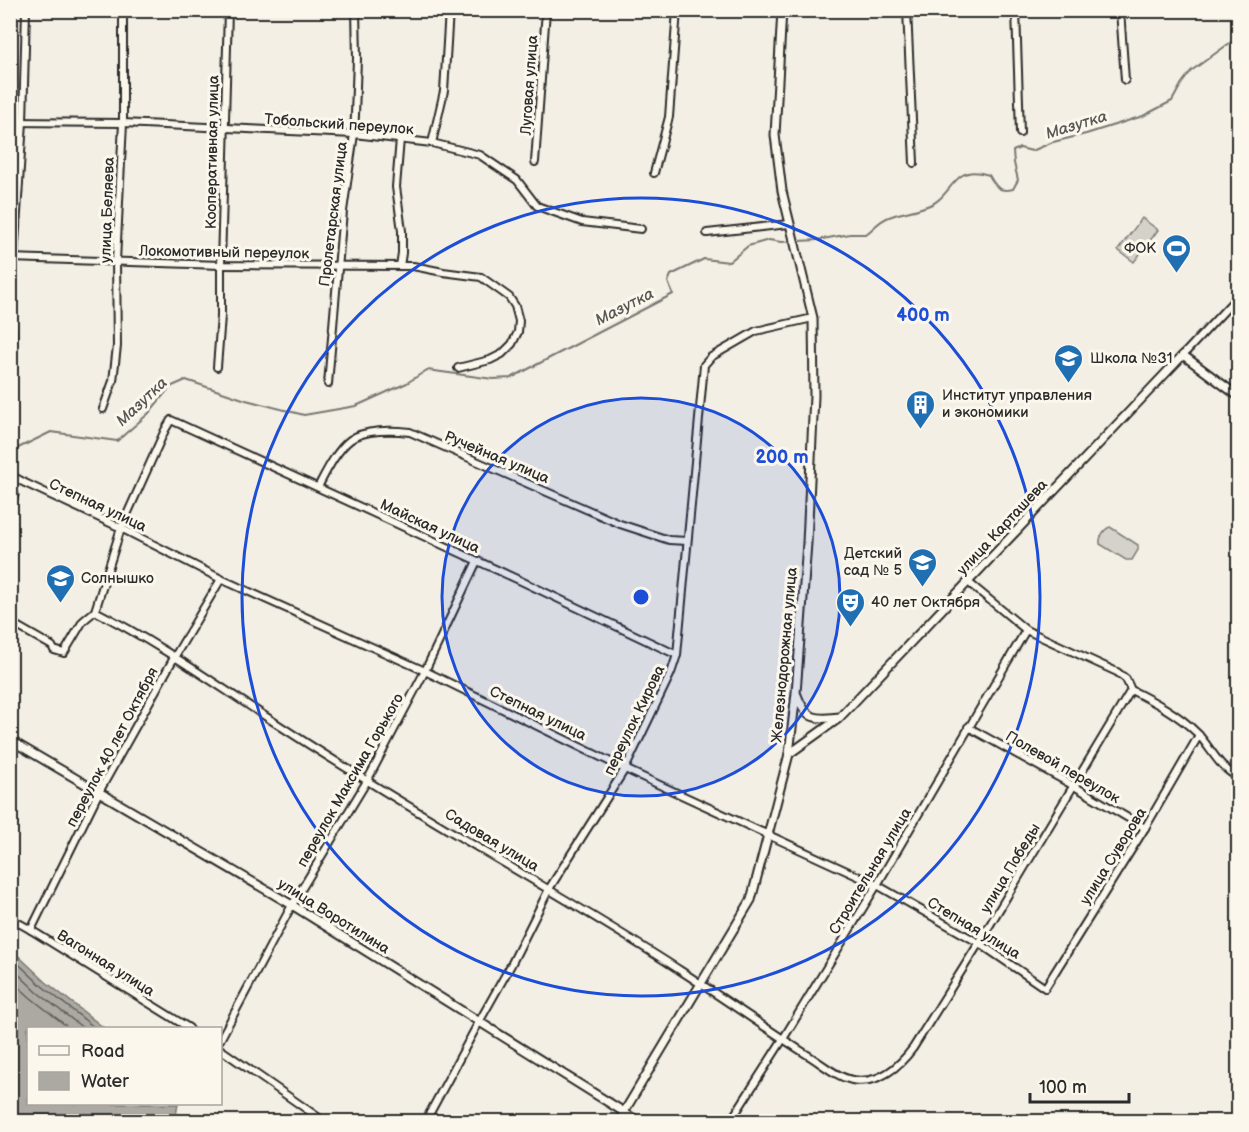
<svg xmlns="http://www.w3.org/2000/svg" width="1249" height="1132" font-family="'Balsamiq Sans',sans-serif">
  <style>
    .green { fill: #d5d2c9; stroke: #807e7a; stroke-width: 1.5 }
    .water { fill: #aca9a2; stroke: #787772; stroke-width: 1.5 }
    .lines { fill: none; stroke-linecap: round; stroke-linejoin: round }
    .shore { stroke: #5f5d5b; stroke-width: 1.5 }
    .stream { stroke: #787772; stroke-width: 2 }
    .minor-casing { stroke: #2b2b2b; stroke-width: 10 }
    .tertiary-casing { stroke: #2b2b2b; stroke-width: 11 }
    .minor { stroke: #fbf7ec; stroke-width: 6 }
    .tertiary { stroke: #fbf7ec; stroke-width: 7 }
    .ring { fill: none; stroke: #1d4ed8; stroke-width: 3 }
    .labels { text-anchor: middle; stroke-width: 6; stroke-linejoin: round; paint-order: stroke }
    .street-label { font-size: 15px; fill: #2b2b2b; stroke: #fbf7ec }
    .poi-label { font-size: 15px; fill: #2b2b2b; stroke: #fbf7ec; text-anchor: start }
    .water-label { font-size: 16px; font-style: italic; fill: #585755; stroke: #fbf7ec }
    .centre { fill: #1d4ed8; stroke: #fbf7ec; stroke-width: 3 }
    .ring-label { font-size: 18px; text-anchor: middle; font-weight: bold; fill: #1d4ed8; stroke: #fbf7ec; stroke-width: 6; stroke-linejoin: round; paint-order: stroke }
  </style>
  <rect width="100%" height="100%" fill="#f3efe4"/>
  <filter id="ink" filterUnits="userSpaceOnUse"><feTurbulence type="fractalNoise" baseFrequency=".0167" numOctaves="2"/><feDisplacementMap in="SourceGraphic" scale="12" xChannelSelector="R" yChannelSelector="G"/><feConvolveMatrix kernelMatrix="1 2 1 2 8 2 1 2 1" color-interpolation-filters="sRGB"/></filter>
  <g filter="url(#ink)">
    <g class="green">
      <polygon points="1142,218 1158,230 1134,262 1118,250"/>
      <path d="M1110 527 1138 545V550L1132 560H1126L1100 544C1099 537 1104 529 1110 527Z"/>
    </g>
    <polygon class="water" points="10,948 46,982 104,1028 28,1028 28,1104 178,1104 175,1121 11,1121"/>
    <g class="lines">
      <g class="shore">
        <polyline points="10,956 42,986 95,1028"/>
        <polyline points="10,966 37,992 83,1028"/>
        <polyline points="10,979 31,998 69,1028"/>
      </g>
      <path class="stream" d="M10 452 51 432 117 441 148 414 170 387 186 380 246 400 304 415 356 406 407 383 427 370 493 379 511 378 673 294 668 282 671 275 704 259 729 262 748 246 769 240 781 242 817 240 850 234H866C873 229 880 220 889 217 904 211 919 211 934 203 945 197 951 183 961 176 970 170 980 172 989 175 995 186 999 193 1013 189L1018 180 1014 163 1013 151 1020 148 1032 151 1053 142 1086 134 1143 116 1172 101 1182 83 1191 71 1238 37"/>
      <defs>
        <g id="minor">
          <polyline points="907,10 914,163"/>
          <polyline points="1016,10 1020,133"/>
          <polyline points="1120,10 1125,80"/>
          <polyline points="10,122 123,123 354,134 432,143 480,155 517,180 537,206 582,222 641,229"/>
          <polyline points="400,139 396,187 402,231 402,253 400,266"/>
          <polyline points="432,143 444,91 449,10"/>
          <polyline points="535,162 546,10"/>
          <polyline points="654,173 669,117 677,10"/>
          <polyline points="707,233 789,224"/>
          <polyline points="10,258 221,265 413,266 443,272 481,277 509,297 515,306 519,321 518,332 512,344 502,354 490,360 458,368"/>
          <polyline points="1183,355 1238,296"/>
          <polyline points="10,363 13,344 11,304 23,122 26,10"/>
          <polyline points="217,367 221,316 221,265 228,10"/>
          <polyline points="328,384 343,211 354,134 355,115 357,59 356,10"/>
          <polyline points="103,409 113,381 117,346 116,261 123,123 123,10"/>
          <polyline points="10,475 25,483 121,528 221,579 425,671 625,769 877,885 979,943 1045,988 1145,828 1199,735"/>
          <path d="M318 487C326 472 336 451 350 440 364 429 393 430 410 432L620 524 669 540 687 541"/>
          <path d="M968 582 1026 630 1117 672 1126 679 1131 690C1155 702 1178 714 1197 733 1212 749 1218 767 1238 777"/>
          <path d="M95 611C156 642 211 681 268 718 300 739 333 760 366 780 470 845 578 904 681 971 723 998 764 1027 806 1054 820 1062 836 1077 852 1080 878 1085 899 1067 913 1048L979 943 1131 690"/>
          <polyline points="10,622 52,646 54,650 64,653 83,621 95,611 121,528 165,430 171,420 519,580 677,655"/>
          <polyline points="968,727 1074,786 1145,828"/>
          <polyline points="10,918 31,930 189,1028"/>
          <polyline points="31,930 99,792 175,656 221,579"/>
          <polyline points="220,1040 292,905 367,781 425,671 477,561"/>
          <polyline points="220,1049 325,1122"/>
          <polyline points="425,1122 479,1022 511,965 549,889 625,769 671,673 677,655 704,365 711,357 756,331 813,318"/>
          <polyline points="618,1122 624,1112 641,1122"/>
          <polyline points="730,1122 783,1039 877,885 1026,630"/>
        </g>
        <g id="tertiary">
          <polyline points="10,482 14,495 10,507"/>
          <path d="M797 695C806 720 816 720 840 717L1183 355 1238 396"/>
          <polyline points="10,740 292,905 624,1112 751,900 789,754 796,693 807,543 814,396 813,318 782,191 775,135 782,10"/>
          <polyline points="789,754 838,719"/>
        </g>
      </defs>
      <use href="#minor" class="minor-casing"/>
      <use href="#tertiary" class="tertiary-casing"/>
      <use href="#minor" class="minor"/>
      <use href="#tertiary" class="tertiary"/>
    </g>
  </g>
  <circle cx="641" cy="597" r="199" fill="#1d4ed8" fill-opacity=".12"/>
  <g class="ring">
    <circle cx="641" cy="597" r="199"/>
    <circle cx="641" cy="597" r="399"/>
  </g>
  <defs>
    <symbol id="stadium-pin" viewBox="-11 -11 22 30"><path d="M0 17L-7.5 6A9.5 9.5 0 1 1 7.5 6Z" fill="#1f6fb2" stroke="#fbf7ec"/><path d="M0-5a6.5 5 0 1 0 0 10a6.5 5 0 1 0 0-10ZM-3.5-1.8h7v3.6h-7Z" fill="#fff"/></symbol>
    <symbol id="school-pin" viewBox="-11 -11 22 30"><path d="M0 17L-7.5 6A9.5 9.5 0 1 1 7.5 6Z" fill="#1f6fb2" stroke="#fbf7ec"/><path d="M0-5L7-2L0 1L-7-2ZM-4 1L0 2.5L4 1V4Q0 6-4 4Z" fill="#fff"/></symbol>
    <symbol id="building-pin" viewBox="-11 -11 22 30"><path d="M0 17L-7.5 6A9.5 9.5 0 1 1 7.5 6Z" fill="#1f6fb2" stroke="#fbf7ec"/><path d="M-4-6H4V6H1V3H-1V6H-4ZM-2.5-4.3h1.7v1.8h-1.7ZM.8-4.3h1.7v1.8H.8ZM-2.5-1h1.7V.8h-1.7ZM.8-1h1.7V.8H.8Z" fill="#fff"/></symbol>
    <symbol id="theatre-pin" viewBox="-11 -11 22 30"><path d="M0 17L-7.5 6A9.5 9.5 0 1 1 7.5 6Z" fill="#1f6fb2" stroke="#fbf7ec"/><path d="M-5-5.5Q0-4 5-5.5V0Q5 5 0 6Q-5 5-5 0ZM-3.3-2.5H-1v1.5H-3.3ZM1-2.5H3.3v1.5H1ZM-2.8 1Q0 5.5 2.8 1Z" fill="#fff"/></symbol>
  </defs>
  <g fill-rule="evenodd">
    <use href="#stadium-pin" x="1160" y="232" width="33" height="45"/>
    <use href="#school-pin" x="1052" y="342" width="33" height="45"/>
    <use href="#building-pin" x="904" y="388" width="33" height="45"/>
    <use href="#school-pin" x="906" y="546" width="33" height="45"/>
    <use href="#school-pin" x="44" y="562" width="33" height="45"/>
    <use href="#theatre-pin" x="834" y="586" width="33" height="45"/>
  </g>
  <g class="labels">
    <g class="street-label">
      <text transform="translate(529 85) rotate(-86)" y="5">Луговая улица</text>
      <text transform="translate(339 124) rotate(4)" y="5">Тобольский переулок</text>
      <text transform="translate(212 152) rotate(-89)" y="5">Кооперативная улица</text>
      <text transform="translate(107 210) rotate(-88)" y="5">улица Беляева</text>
      <text transform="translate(333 214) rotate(-83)" y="5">Пролетарская улица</text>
      <text transform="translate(224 252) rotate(1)" y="5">Локомотивный переулок</text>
      <text transform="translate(497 457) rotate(23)" y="5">Ручейная улица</text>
      <text transform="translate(98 505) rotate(25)" y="5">Степная улица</text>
      <text transform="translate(430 526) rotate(25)" y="5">Майская улица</text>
      <text transform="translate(1002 527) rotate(-47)" y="5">улица Карташева</text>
      <text transform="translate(784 655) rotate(-85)" y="5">Железнодорожная улица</text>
      <text transform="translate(538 713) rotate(26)" y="5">Степная улица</text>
      <text transform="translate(634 720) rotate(-64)" y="5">переулок Кирова</text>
      <text transform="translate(112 747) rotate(-62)" y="5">переулок 40 лет Октября</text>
      <text transform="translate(1063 767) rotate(30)" y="5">Полевой переулок</text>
      <text transform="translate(350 780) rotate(-60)" y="5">переулок Максима Горького</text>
      <text transform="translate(492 840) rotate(31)" y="5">Садовая улица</text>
      <text transform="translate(1113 856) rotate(-58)" y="5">улица Суворова</text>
      <text transform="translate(1010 868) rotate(-59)" y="5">улица Победы</text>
      <text transform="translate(870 871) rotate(-59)" y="5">Строительная улица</text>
      <text transform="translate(334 916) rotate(32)" y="5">улица Воротилина</text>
      <text transform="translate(974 928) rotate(31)" y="5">Степная улица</text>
      <text transform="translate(106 963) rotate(32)" y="5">Вагонная улица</text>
    </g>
    <g class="poi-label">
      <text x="1156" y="253" text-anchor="end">ФОК</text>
      <text x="1090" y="363">Школа №31</text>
      <text x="942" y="400">Институт управления<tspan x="942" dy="17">и экономики</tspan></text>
      <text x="902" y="558" text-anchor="end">Детский<tspan x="902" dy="17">сад № 5</tspan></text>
      <text x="81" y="583">Солнышко</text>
      <text x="871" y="607">40 лет Октября</text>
    </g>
    <g class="water-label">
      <text transform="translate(1076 124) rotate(-17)" y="6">Мазутка</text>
      <text transform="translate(624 306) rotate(-27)" y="6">Мазутка</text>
      <text transform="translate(141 401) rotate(-43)" y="6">Мазутка</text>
    </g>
  </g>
  <circle cx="641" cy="597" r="9" class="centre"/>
  <g class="ring-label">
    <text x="923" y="321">400 m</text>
    <text x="782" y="463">200 m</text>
  </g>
  <rect width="1249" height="1132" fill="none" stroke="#fbf7ec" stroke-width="36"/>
  <rect x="18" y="18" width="1213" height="1096" fill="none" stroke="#2b2b2b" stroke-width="2" filter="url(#ink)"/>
  <rect x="27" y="1027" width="195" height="78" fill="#fbf7ec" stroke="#a8a59f" stroke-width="1.5"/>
  <rect x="39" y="1046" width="30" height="9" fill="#fbf7ec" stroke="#a8a59f" stroke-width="1.5"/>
  <text x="81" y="1057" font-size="18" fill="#2b2b2b">Road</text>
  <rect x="39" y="1072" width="30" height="18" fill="#aca9a2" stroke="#a8a59f" stroke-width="1.5"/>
  <text x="81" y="1087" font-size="18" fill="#2b2b2b">Water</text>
  <path d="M1030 1093v9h99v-9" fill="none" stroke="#2b2b2b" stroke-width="3"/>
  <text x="1039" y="1093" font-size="18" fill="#2b2b2b" stroke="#fbf7ec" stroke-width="4.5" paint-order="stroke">100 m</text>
</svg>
